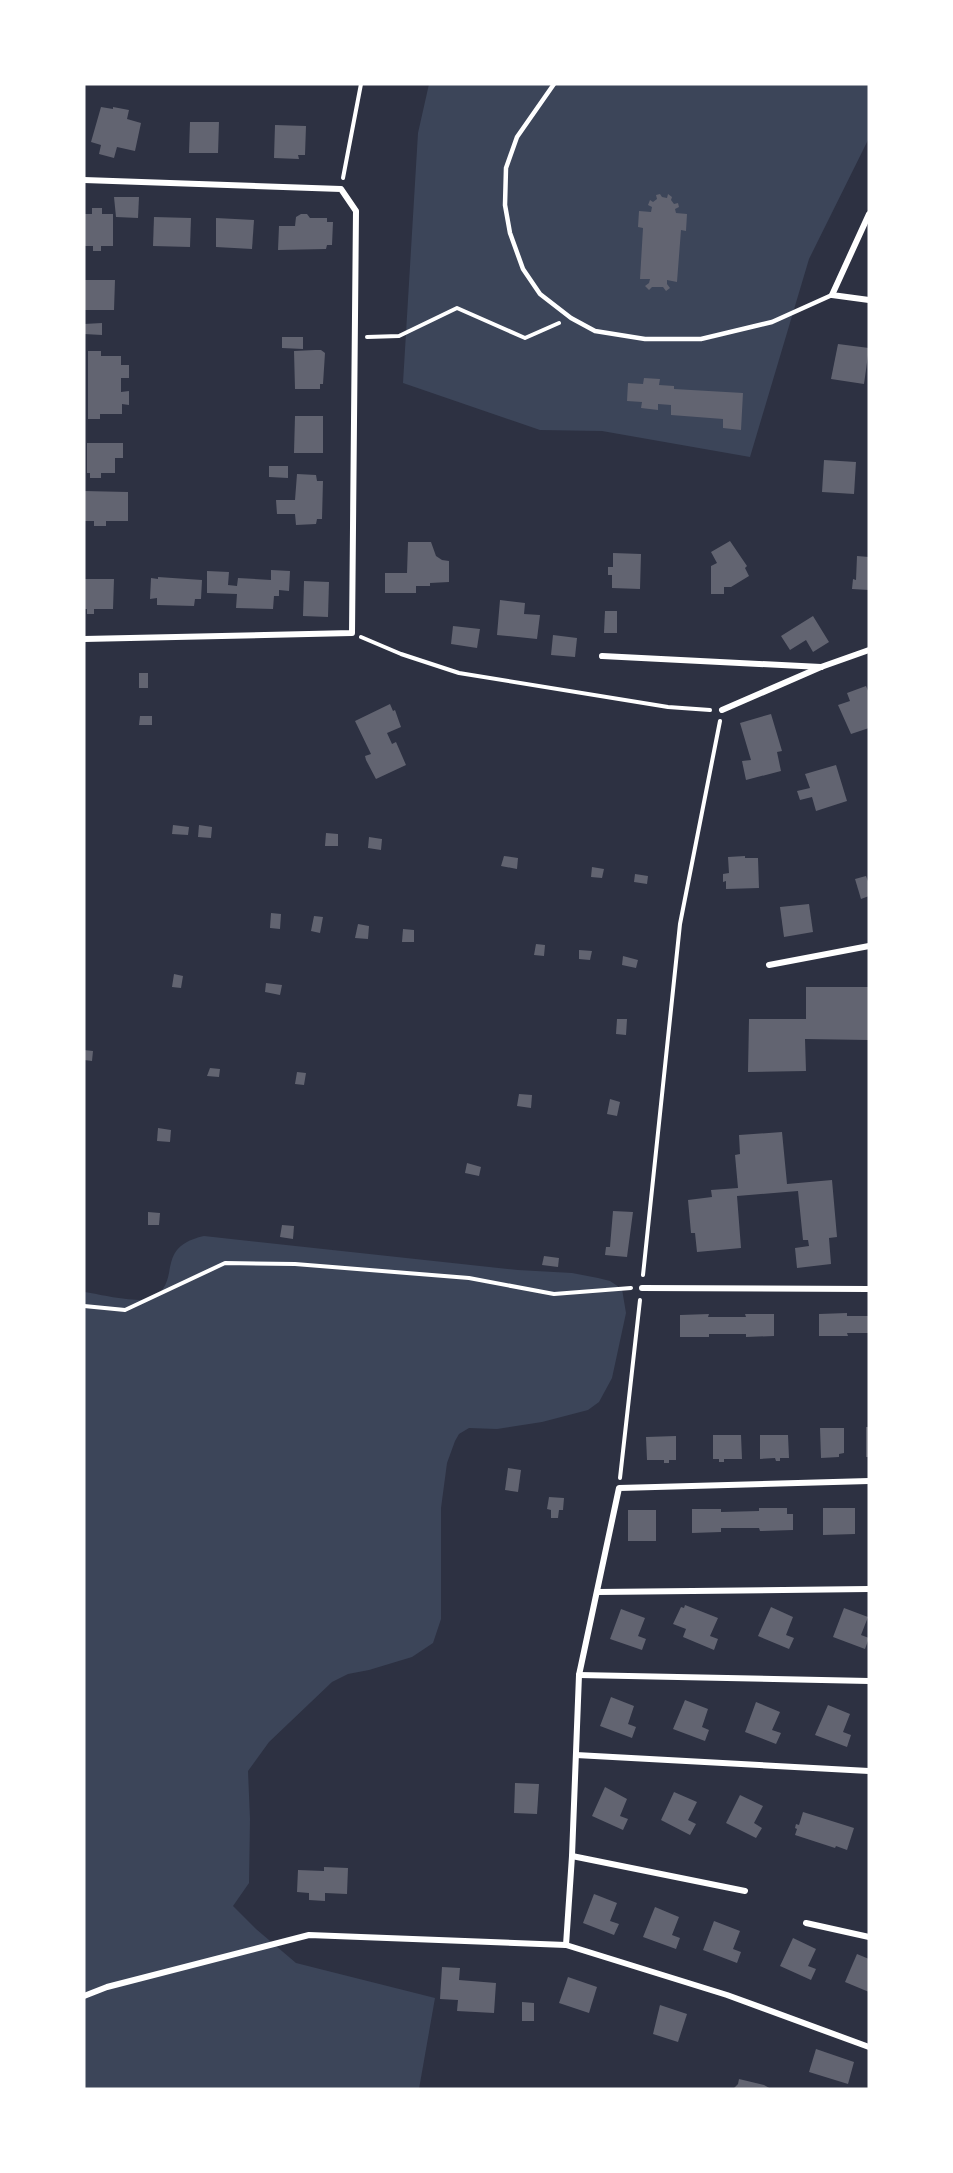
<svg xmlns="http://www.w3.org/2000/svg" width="953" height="2173" font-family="Ubuntu,sans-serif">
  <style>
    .green { fill: #3c4559 }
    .building { fill: #626471 }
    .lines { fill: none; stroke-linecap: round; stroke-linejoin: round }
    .path { stroke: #fff; stroke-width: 4 }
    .service { stroke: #fff; stroke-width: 4.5 }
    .minor { stroke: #fff; stroke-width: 6 }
  </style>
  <rect width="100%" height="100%" fill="#2d3142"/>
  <g class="green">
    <polygon points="429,84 869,84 869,138 809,259 750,457 602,431 540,430 403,383 418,133"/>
    <path d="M204 1236 518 1270 572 1273 598 1278 610 1281 622 1289 626 1313 612 1378 599 1402 588 1410 542 1422 497 1429 469 1428 459 1434 455 1441 447 1463 441 1508V1619L433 1643 412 1657 369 1670 348 1674 332 1682 269 1742 248 1771 250 1819 249 1883 233 1906 256 1929 296 1963 435 1998 419 2089H84V1292C100 1294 141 1305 154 1297 182 1280 154 1247 204 1236Z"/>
  </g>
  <g class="building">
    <polygon points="101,107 113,109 113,107 129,110 127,119 141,123 135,151 117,147 114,158 99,154 101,145 91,142"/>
    <polygon points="190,122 219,122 218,153 189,153"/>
    <polygon points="275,125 306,126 305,155 298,155 299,159 274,158"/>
    <polygon points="660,194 662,197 667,198 668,194 672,197 671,200 674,204 678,203 679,207 675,209 676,213 687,214 686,231 681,230 677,282 667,280 667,284 670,288 666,291 663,287 652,287 649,290 645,286 649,283 650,279 640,279 643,228 638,227 639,211 651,212 652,207 648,205 650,200 653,202 657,199 656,195"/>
    <polygon points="114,197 139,197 138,218 116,217"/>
    <polygon points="92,208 102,208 102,214 113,214 113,246 101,246 101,251 93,251 93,246 84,246 84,214 92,214"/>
    <polygon points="301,214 307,214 310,218 327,218 327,222 333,222 332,245 327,245 326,249 278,250 279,226 295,226 296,217"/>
    <polygon points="154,217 191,218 190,247 153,246"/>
    <polygon points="216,218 254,220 252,249 216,247"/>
    <polygon points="84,280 115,280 114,310 84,310"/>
    <polygon points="102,323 102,335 84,334 84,324"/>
    <polygon points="282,337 303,337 303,349 282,348"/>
    <polygon points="838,344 869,348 864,384 831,379"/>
    <polygon points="315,350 321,350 325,353 323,384 320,384 320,389 295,389 294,351"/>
    <polygon points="88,351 101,351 101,356 121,356 121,365 129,365 129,378 121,378 121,392 129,391 129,405 122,404 122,414 100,414 100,419 88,419"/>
    <polygon points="644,378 660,379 659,385 674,386 674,389 743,393 741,430 723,428 723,419 671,415 671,405 658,404 658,410 641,408 642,402 627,401 628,383 643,384"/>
    <polygon points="295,416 323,416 323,453 294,453"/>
    <polygon points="87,443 123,443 123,458 115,458 115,473 101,473 101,478 90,478 90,473 87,473"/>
    <polygon points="824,460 856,462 854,494 822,492"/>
    <polygon points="269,466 288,466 288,478 269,477"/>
    <polygon points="297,474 316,475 317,481 323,481 322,519 317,519 316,524 296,525 295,514 277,514 276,500 295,500"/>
    <polygon points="84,491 128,492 128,521 106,521 106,526 94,526 94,521 84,521"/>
    <polygon points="730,541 747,566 745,568 749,576 731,587 724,587 724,594 711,594 711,566 717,563 711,552"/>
    <polygon points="408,542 431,542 436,556 442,560 449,561 449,582 430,583 430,586 416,586 416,593 385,593 385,573 407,573"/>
    <polygon points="613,553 641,554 640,589 612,588 612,575 608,575 608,567 613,567"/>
    <polygon points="857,556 869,557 869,590 852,589 853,579 856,580"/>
    <polygon points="271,570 290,571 289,591 279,590 279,596 274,596 273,609 236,608 237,594 207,593 207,571 229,572 228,585 237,586 238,578 271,580"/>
    <polygon points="158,577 202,580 201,599 195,599 194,606 157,605 157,598 150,599 151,578 158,579"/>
    <polygon points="84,579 114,579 113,609 94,609 94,614 87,614 87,609 84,609"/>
    <polygon points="304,581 329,582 328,617 303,616"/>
    <polygon points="500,600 525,603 524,614 540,615 537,639 497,635"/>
    <polygon points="605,611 617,611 617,633 604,633"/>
    <polygon points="813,616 829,642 813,652 806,640 790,650 781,636"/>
    <polygon points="453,626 480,629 477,648 451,644"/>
    <polygon points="553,635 577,638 575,657 551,655"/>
    <rect x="139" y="673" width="9" height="15"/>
    <polygon points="866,686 869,693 869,728 851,734 838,705 850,701 847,693"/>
    <polygon points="390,704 393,711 395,710 401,727 387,733 392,744 396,742 406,765 376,779 366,760 365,756 371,754 355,721"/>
    <polygon points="771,714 782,751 777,752 781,771 746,780 742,761 751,760 740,723"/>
    <polygon points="140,716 152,716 152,725 139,725"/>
    <polygon points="836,765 847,801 816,811 812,797 800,800 797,791 810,788 805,774"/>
    <polygon points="173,825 189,827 188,835 172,834"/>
    <polygon points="199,825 212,827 211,838 198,837"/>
    <polygon points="326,833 338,834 338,846 325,846"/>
    <polygon points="369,837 382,839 381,850 368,848"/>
    <polygon points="504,856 518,858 517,869 501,866"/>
    <polygon points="745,856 745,858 758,858 759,888 726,889 726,881 723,882 723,874 729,873 728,857"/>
    <polygon points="592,867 604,869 602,878 591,877"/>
    <polygon points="635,874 648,876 647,884 634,882"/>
    <polygon points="866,876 869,884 869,896 861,899 855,879"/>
    <polygon points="809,904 813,932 784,937 780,907"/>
    <polygon points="271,913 281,914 280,929 270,928"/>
    <polygon points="314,916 323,917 320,933 311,931"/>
    <polygon points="358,924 369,926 368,939 355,938"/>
    <polygon points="403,929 414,930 414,942 402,942"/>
    <polygon points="536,944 545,945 544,956 534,955"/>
    <polygon points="579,950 592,951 590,960 579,959"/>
    <polygon points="623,956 638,960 636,968 622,965"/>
    <polygon points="174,974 183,976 181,988 172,987"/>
    <polygon points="266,983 282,985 280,995 265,992"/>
    <polygon points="806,987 869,987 869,1040 805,1039 806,1071 748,1072 749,1019 806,1019"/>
    <polygon points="617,1019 627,1019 626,1035 616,1034"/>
    <polygon points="84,1050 93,1051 92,1061 84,1060"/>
    <polygon points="210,1068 220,1069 219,1077 207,1076"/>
    <polygon points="297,1072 306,1073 304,1085 295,1084"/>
    <polygon points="519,1094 532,1095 531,1108 517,1106"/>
    <polygon points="610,1099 620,1102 617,1116 607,1114"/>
    <polygon points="158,1128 171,1130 170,1142 157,1141"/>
    <polygon points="782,1132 787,1184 832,1180 837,1237 829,1238 831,1264 797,1268 795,1248 809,1246 808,1240 803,1240 798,1191 737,1196 741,1248 697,1252 695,1233 691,1233 688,1200 712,1197 711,1190 738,1188 735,1155 740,1154 739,1135"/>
    <polygon points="467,1163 481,1167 479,1176 465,1173"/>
    <polygon points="613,1211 633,1212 627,1257 605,1255 606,1247 610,1247"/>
    <polygon points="148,1212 160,1213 159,1225 148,1225"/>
    <polygon points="282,1225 294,1226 293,1239 280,1237"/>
    <polygon points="544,1256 559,1258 558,1267 542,1265"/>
    <polygon points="847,1313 847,1316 869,1316 869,1333 847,1333 848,1336 819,1336 819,1314"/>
    <polygon points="709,1314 708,1317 746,1317 745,1314 774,1314 774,1336 746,1337 746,1334 709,1334 709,1337 680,1337 680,1315"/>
    <rect x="866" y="1427" width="3" height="30"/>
    <polygon points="820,1428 844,1428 844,1453 839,1454 839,1457 821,1458"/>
    <polygon points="713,1435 741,1435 742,1459 724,1459 724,1462 719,1462 719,1459 713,1459"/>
    <polygon points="760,1435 788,1435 789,1458 780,1458 780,1461 776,1461 775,1458 760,1459"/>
    <polygon points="676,1436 676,1460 669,1460 669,1463 664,1463 664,1460 647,1460 646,1437"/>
    <polygon points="508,1468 521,1470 518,1492 505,1490"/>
    <polygon points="549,1497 564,1498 563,1510 559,1510 558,1518 551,1518 551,1510 547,1509"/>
    <polygon points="759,1508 787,1508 787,1514 793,1514 793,1530 760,1531 759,1528 721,1528 721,1532 692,1533 692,1509 721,1509 721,1512 759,1511"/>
    <polygon points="823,1508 855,1508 855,1534 823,1535"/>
    <rect x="628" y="1510" width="28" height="31"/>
    <polygon points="685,1605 718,1618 710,1636 718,1639 714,1650 683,1637 686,1629 673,1624 681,1607 684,1608"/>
    <polygon points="771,1607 793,1617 786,1635 794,1638 789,1649 758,1636"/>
    <polygon points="844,1608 868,1617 861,1635 869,1638 865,1649 833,1637"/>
    <polygon points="621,1609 645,1618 638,1636 646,1639 642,1650 610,1639"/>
    <polygon points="611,1697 634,1706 628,1724 636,1727 632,1738 600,1726"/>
    <polygon points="685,1700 708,1709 702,1727 709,1730 705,1741 673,1729"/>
    <polygon points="756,1702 780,1712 772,1730 781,1733 776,1744 745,1732"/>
    <polygon points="828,1705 850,1714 843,1732 851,1735 847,1747 815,1735"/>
    <polygon points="515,1783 539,1784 537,1814 514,1813"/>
    <polygon points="605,1787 627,1799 620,1816 628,1819 623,1830 592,1816"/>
    <polygon points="674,1792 697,1802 688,1820 696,1824 690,1835 661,1820"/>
    <polygon points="740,1795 763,1806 754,1823 762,1828 756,1838 726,1823"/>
    <polygon points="803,1812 854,1828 847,1850 836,1846 835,1848 795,1835 797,1829 795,1828 796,1824 799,1825"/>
    <polygon points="324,1867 348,1868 347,1894 325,1893 325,1901 309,1900 309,1893 297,1892 298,1870 324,1871"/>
    <polygon points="594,1894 617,1903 610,1921 619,1924 614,1935 583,1923"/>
    <polygon points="655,1907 679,1917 672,1935 680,1938 676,1949 643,1937"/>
    <polygon points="714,1921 740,1931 733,1949 741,1952 737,1963 703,1950"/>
    <polygon points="793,1938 816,1949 808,1966 816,1969 811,1980 780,1966"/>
    <polygon points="857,1954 869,1959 869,1992 845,1982"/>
    <polygon points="442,1967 460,1968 459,1980 496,1983 494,2013 457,2011 458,2000 440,1999"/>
    <polygon points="568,1977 597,1987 589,2013 559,2003"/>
    <polygon points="522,2002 534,2003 534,2021 522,2021"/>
    <polygon points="660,2005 687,2014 678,2042 653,2034"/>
    <polygon points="816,2049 854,2062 848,2084 809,2072"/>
    <polygon points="739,2079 764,2085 771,2089 733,2089 738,2084"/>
  </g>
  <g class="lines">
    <g class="path">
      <polyline points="343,178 361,84"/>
      <polyline points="367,337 399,336 457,308 525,338 559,323"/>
      <polyline points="361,637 401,654 459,673 668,707 710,710"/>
      <polyline points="643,1275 680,924 720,721"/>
      <polyline points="84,1306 125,1310 225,1263 295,1264 469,1278 554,1294 631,1288"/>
      <polyline points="620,1478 640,1300"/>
    </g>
    <polyline class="service" points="554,84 517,137 506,168 505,205 510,233 523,269 540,294 571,318 595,331 645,339 701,339 772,322 832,295"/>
    <g class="minor">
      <polyline points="84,180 341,189 356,211 352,633 84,639"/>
      <polyline points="869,214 832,295 869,300"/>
      <polyline points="602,656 821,667"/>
      <polyline points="722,710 821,667 869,650"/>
      <polyline points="769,965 869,946"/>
      <polyline points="642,1288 869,1289"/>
      <polyline points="597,1592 869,1589"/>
      <polyline points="579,1675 869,1681"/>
      <polyline points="576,1755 869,1771"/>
      <polyline points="572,1856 745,1891"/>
      <polyline points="806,1923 869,1937"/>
      <polyline points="566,1945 572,1856 579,1675 619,1488 869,1481"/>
      <polyline points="84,1996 107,1987 309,1935 566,1945 727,1995 869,2047"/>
    </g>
  </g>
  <rect width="953" height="2173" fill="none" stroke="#ffffff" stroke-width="171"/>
</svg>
